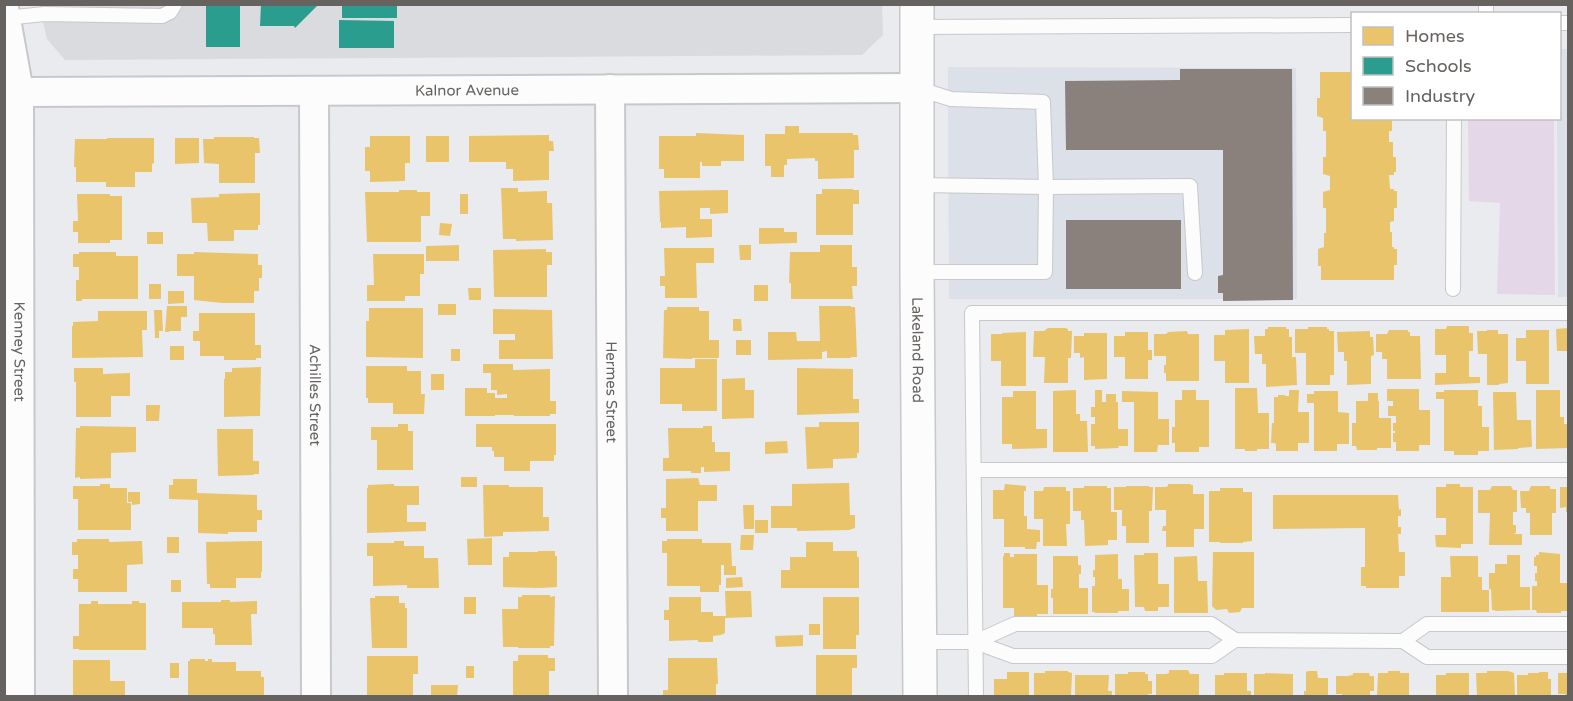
<svg xmlns="http://www.w3.org/2000/svg" width="1573" height="701" font-family="'Varela Round',sans-serif">
  <style>
    .commercial { fill: #dbe0e9 }
    .education { fill: #d9dbdf }
    .green { fill: #e4d8e8 }
    .homes { fill: #e9c46a }
    .schools { fill: #2a9d8f }
    .industry { fill: #8a817c }
    .lines { fill: none; stroke-linecap: round; stroke-linejoin: round }
    .service-casing { stroke: #c7c8c9; stroke-width: 16 }
    .minor-casing { stroke: #c7c8c9; stroke-width: 32 }
    .tertiary-casing { stroke: #c7c8c9; stroke-width: 36 }
    .service { stroke: #fcfcfc; stroke-width: 14 }
    .minor { stroke: #fcfcfc; stroke-width: 28 }
    .tertiary { stroke: #fcfcfc; stroke-width: 33 }
    .labels { text-anchor: middle; stroke-width: 6; stroke-linejoin: round; paint-order: stroke }
    .street-label { font-size: 15px; fill: #66625f; stroke: #fff }
  </style>
  <rect width="100%" height="100%" fill="#e9ebee"/>
  <g class="commercial">
    <polygon points="1560,49 1568,49 1568,297 1558,297 1557,119 1560,118"/>
    <polygon points="948,67 1296,68 1297,299 949,299"/>
  </g>
  <polygon class="education" points="882,4 883,35 862,55 65,60 47,39 39,5"/>
  <polygon class="green" points="1468,119 1554,119 1555,295 1497,294 1500,203 1469,201"/>
  <g class="homes">
    <polygon points="1320,72 1352,72 1352,118 1392,118 1392,131 1389,131 1389,142 1393,142 1393,157 1396,157 1396,172 1394,172 1394,175 1389,175 1390,189 1394,189 1394,191 1397,191 1397,208 1394,208 1394,221 1390,222 1390,232 1392,232 1392,247 1394,247 1394,249 1397,249 1397,265 1394,265 1394,280 1321,280 1321,266 1318,266 1318,249 1324,247 1324,233 1326,233 1326,208 1323,208 1323,192 1330,190 1330,176 1323,174 1323,157 1326,157 1326,131 1323,131 1323,118 1317,116 1317,98 1320,98"/>
    <polygon points="785,126 799,126 799,133 853,133 853,135 858,135 859,150 854,150 854,178 818,179 818,161 815,161 815,158 787,159 787,165 784,165 784,177 771,177 771,166 765,166 765,134 785,134"/>
    <polygon points="696,133 744,135 744,161 721,161 721,166 702,166 702,162 700,162 700,178 664,178 664,169 659,169 659,136 696,136"/>
    <polygon points="549,135 549,141 553,141 554,151 549,151 549,180 513,181 513,169 506,169 506,162 469,162 469,136"/>
    <polygon points="370,136 410,136 410,163 405,163 405,181 370,182 370,171 365,171 365,147 370,147"/>
    <rect x="426" y="136" width="23" height="26"/>
    <polygon points="214,137 254,137 254,138 259,138 260,153 255,153 255,183 219,183 219,164 204,163 203,139 214,139"/>
    <polygon points="107,138 154,138 154,163 152,164 152,172 135,172 135,187 106,187 106,182 76,182 76,167 74,167 75,139 107,139"/>
    <polygon points="175,138 199,138 199,163 175,164"/>
    <polygon points="501,188 518,188 518,192 547,191 547,203 552,203 553,240 516,241 516,239 503,239"/>
    <polygon points="822,189 853,189 853,190 859,190 859,204 853,204 853,235 816,235 816,194 822,194"/>
    <polygon points="399,190 417,190 417,192 430,192 430,216 421,216 421,242 367,242 365,192 399,192"/>
    <polygon points="728,190 728,213 710,214 710,208 700,208 700,219 712,219 712,237 686,238 686,227 661,228 661,222 660,222 659,191"/>
    <polygon points="260,193 260,225 258,225 258,230 234,230 234,241 208,241 207,223 192,223 191,198 219,197 219,194"/>
    <polygon points="77,194 110,194 110,196 122,196 122,240 110,240 110,243 78,243 78,232 73,232 73,221 78,221"/>
    <rect x="460" y="194" width="8" height="20"/>
    <polygon points="440,223 452,224 450,236 439,235"/>
    <polygon points="759,228 784,228 784,232 797,232 797,243 759,244"/>
    <rect x="147" y="232" width="16" height="12"/>
    <polygon points="459,245 459,261 426,261 426,246"/>
    <polygon points="739,245 751,245 751,260 740,260"/>
    <polygon points="820,245 852,245 852,267 857,267 857,286 852,286 853,299 791,299 791,283 789,283 790,252 820,252"/>
    <polygon points="664,248 714,248 714,263 696,263 697,298 665,298 665,286 660,286 660,276 665,276"/>
    <polygon points="546,249 546,252 552,252 552,265 547,265 547,297 494,297 493,250"/>
    <polygon points="79,252 116,252 116,256 138,256 138,299 82,299 82,301 76,301 76,280 79,280 79,267 73,267 73,254 79,254"/>
    <polygon points="194,252 258,254 258,265 262,265 262,278 259,278 259,291 254,291 254,303 222,303 194,300 194,276 177,276 177,254 194,254"/>
    <polygon points="373,254 424,254 424,274 420,274 420,296 405,296 405,301 367,301 367,285 374,285"/>
    <rect x="149" y="284" width="12" height="15"/>
    <rect x="754" y="285" width="14" height="16"/>
    <polygon points="468,288 481,288 481,300 469,300"/>
    <polygon points="168,291 184,291 184,303 168,304"/>
    <rect x="438" y="304" width="18" height="11"/>
    <polygon points="167,306 187,306 187,317 181,317 181,331 169,331 169,332 165,332"/>
    <polygon points="819,306 851,306 851,307 855,307 857,357 851,357 851,358 827,358 827,351 822,352 822,359 768,360 768,332 796,332 797,341 820,341"/>
    <polygon points="667,307 699,307 699,311 709,311 709,340 719,340 719,358 692,358 692,359 663,358 664,310 667,310"/>
    <polygon points="369,308 423,308 423,358 366,357 366,321 369,321"/>
    <polygon points="493,309 552,310 553,359 499,359 499,340 515,340 515,334 493,334"/>
    <polygon points="154,310 162,310 163,331 159,331 159,338 155,338"/>
    <polygon points="98,311 147,311 147,330 142,330 143,357 72,358 72,326 73,326 73,322 98,321"/>
    <polygon points="199,313 255,313 255,345 261,345 261,358 256,358 256,360 224,360 224,356 200,356 200,341 193,341 193,331 199,331"/>
    <polygon points="733,319 741,319 742,331 733,331"/>
    <polygon points="1447,326 1468,326 1469,327 1469,333 1473,333 1473,351 1469,351 1469,377 1480,377 1480,383 1435,385 1435,373 1446,373 1446,355 1435,355 1435,329 1446,329"/>
    <polygon points="1268,327 1286,327 1286,329 1289,329 1289,337 1292,337 1292,357 1296,357 1297,385 1266,387 1266,364 1262,364 1262,354 1255,354 1254,336 1265,336 1265,329 1268,329"/>
    <polygon points="1308,327 1327,327 1327,329 1329,329 1329,331 1334,331 1334,375 1330,375 1330,385 1306,385 1306,353 1295,353 1295,329 1308,329"/>
    <polygon points="1048,328 1065,328 1068,329 1068,331 1072,331 1071,358 1068,358 1068,383 1044,383 1045,357 1033,357 1034,331 1044,331"/>
    <polygon points="1568,328 1568,351 1557,351 1556,329"/>
    <polygon points="1249,329 1249,383 1225,383 1225,361 1214,361 1214,335 1225,335 1225,330"/>
    <polygon points="1389,330 1408,330 1408,332 1410,332 1410,336 1420,336 1421,379 1387,379 1387,359 1382,359 1382,352 1376,352 1376,334 1387,334"/>
    <polygon points="1487,330 1498,330 1498,334 1508,334 1508,383 1499,384 1499,385 1487,385 1487,354 1478,354 1477,331 1487,331"/>
    <polygon points="1526,330 1549,330 1549,384 1526,384 1526,361 1516,361 1516,338 1526,338"/>
    <polygon points="1187,331 1188,334 1199,334 1199,381 1166,381 1166,373 1164,373 1164,365 1166,365 1166,356 1154,356 1154,334 1166,334 1168,332"/>
    <polygon points="1370,331 1370,337 1373,337 1374,355 1371,356 1371,384 1347,385 1347,361 1344,361 1344,352 1338,352 1337,332"/>
    <polygon points="1026,332 1026,386 1001,386 1001,361 991,361 991,334 1002,334 1002,333"/>
    <polygon points="1125,332 1148,332 1148,350 1152,350 1152,360 1148,360 1148,379 1125,379 1125,357 1114,357 1114,336 1125,336"/>
    <polygon points="1084,333 1107,333 1107,379 1084,380 1084,357 1080,358 1080,353 1074,353 1074,336 1084,336"/>
    <rect x="736" y="340" width="15" height="15"/>
    <rect x="170" y="346" width="14" height="14"/>
    <rect x="451" y="349" width="9" height="12"/>
    <polygon points="695,359 717,359 717,411 682,411 682,404 660,404 660,368 695,368"/>
    <polygon points="483,364 513,364 513,370 550,369 550,401 556,401 556,414 550,414 550,416 514,416 514,415 495,415 495,416 465,416 465,388 487,388 487,393 495,393 495,398 507,398 507,394 497,395 497,390 491,390 491,373 483,373"/>
    <polygon points="366,366 407,366 407,371 421,371 421,394 425,394 424,414 393,414 393,403 368,403 368,398 366,398"/>
    <polygon points="261,367 260,416 224,417 224,379 225,379 225,372 232,372 232,368"/>
    <polygon points="74,368 103,368 103,374 130,373 130,396 111,396 111,417 76,417 76,382 74,382"/>
    <polygon points="797,368 853,369 853,399 859,399 859,413 797,415"/>
    <rect x="431" y="374" width="13" height="16"/>
    <polygon points="745,378 745,390 754,390 754,418 722,419 722,379"/>
    <polygon points="1235,388 1257,388 1258,413 1269,413 1269,449 1257,449 1257,451 1245,451 1245,449 1235,449"/>
    <polygon points="1387,389 1419,389 1419,410 1430,410 1430,445 1419,445 1419,451 1396,451 1396,442 1393,442 1393,433 1395,433 1395,431 1393,431 1393,423 1396,423 1396,416 1388,416 1388,406 1393,406 1393,401 1387,401"/>
    <polygon points="1076,390 1076,414 1080,414 1080,421 1087,421 1088,452 1053,452 1053,391"/>
    <polygon points="1095,390 1102,390 1102,402 1106,402 1106,394 1116,394 1116,402 1118,402 1118,429 1128,429 1128,446 1118,446 1119,448 1095,449 1095,446 1091,446 1091,424 1095,424 1095,417 1091,417 1091,407 1095,407"/>
    <polygon points="1182,390 1196,390 1196,400 1209,400 1209,447 1199,447 1199,452 1175,452 1175,443 1172,443 1172,427 1175,427 1175,400 1182,400"/>
    <polygon points="1289,390 1299,390 1298,412 1309,412 1309,443 1298,443 1298,451 1276,451 1276,445 1275,443 1271,443 1272,423 1274,423 1274,397 1278,397 1278,395 1285,395 1285,396 1289,396"/>
    <polygon points="1444,390 1478,390 1478,406 1482,406 1482,427 1489,427 1489,451 1478,451 1478,455 1454,455 1454,451 1444,451 1444,399 1436,399 1436,392 1444,392"/>
    <polygon points="1536,390 1560,390 1560,417 1564,417 1564,424 1568,424 1568,448 1536,449"/>
    <polygon points="1013,391 1036,391 1036,429 1047,429 1047,448 1012,449 1012,444 1002,444 1002,397 1013,397"/>
    <polygon points="1122,391 1158,392 1158,419 1169,419 1169,445 1158,445 1157,452 1134,452 1134,402 1122,402"/>
    <polygon points="1314,391 1338,391 1338,412 1349,413 1349,444 1337,444 1337,451 1314,451 1314,403 1307,403 1307,394 1314,394"/>
    <polygon points="1493,392 1516,392 1517,420 1531,420 1532,447 1518,448 1518,449 1494,450"/>
    <polygon points="1368,393 1378,393 1378,401 1379,401 1379,418 1391,418 1391,448 1377,448 1377,450 1357,450 1356,446 1352,446 1352,423 1356,423 1356,401 1368,401"/>
    <polygon points="146,405 160,405 159,421 146,421"/>
    <polygon points="819,422 859,422 859,453 857,453 857,458 833,459 833,468 807,469 805,427 819,427"/>
    <polygon points="398,424 408,424 408,431 413,431 413,470 377,470 377,440 371,440 371,427 398,427"/>
    <polygon points="476,424 556,424 556,455 554,455 554,461 530,461 530,471 504,471 504,457 494,457 494,451 492,451 492,447 476,447"/>
    <polygon points="80,426 136,427 136,452 111,453 111,478 80,479 80,477 75,478 76,428 80,428"/>
    <polygon points="703,426 712,426 712,442 715,442 715,452 730,452 730,471 704,472 704,467 701,467 701,473 691,473 691,471 663,471 663,458 669,458 668,428 703,428"/>
    <polygon points="217,429 253,429 253,461 259,461 259,474 254,474 254,475 218,476"/>
    <polygon points="787,441 788,453 765,454 765,442"/>
    <rect x="461" y="477" width="16" height="10"/>
    <polygon points="698,478 700,485 717,485 717,501 698,501 698,531 666,531 666,518 661,518 661,508 666,508 666,479"/>
    <polygon points="173,479 197,479 197,493 257,495 257,510 262,510 262,520 257,520 257,532 228,532 228,534 198,533 198,500 169,499 169,485 173,485"/>
    <polygon points="849,483 850,515 855,515 855,528 849,530 797,531 797,528 771,528 771,506 792,506 792,484"/>
    <polygon points="100,484 110,484 110,488 127,488 127,503 131,503 131,530 78,530 78,499 73,499 73,486 100,486"/>
    <polygon points="391,484 394,484 394,486 419,486 419,505 407,505 407,522 426,522 426,531 367,533 367,488 368,488 368,485"/>
    <polygon points="1005,484 1026,486 1026,491 1024,491 1024,516 1027,516 1027,529 1040,530 1040,542 1037,542 1036,549 1025,549 1025,547 1004,547 1004,519 993,519 993,490 1004,490"/>
    <polygon points="1168,484 1191,484 1191,485 1193,485 1193,494 1204,494 1204,529 1194,529 1194,547 1166,547 1166,531 1162,531 1163,526 1166,526 1166,510 1155,510 1155,487 1166,487 1168,486"/>
    <polygon points="1446,484 1460,484 1460,487 1473,487 1473,544 1461,544 1461,548 1436,547 1435,535 1446,535 1446,518 1436,518 1436,487 1446,487"/>
    <polygon points="483,485 509,485 509,487 543,487 543,517 549,517 549,531 503,532 503,536 484,537"/>
    <polygon points="1084,486 1107,486 1107,488 1111,488 1111,512 1117,512 1117,540 1108,540 1108,545 1085,546 1084,520 1081,520 1081,511 1073,511 1073,488 1084,488"/>
    <polygon points="1126,486 1149,486 1149,487 1153,487 1152,511 1149,511 1149,543 1126,543 1126,526 1122,526 1122,510 1114,510 1114,487 1126,487"/>
    <polygon points="1492,486 1511,486 1513,490 1517,490 1517,512 1513,512 1513,525 1516,525 1516,533 1513,534 1522,534 1522,545 1489,545 1490,513 1478,513 1478,490 1490,490"/>
    <polygon points="1531,486 1550,486 1550,489 1556,489 1556,513 1552,513 1552,535 1530,535 1530,513 1526,513 1526,508 1521,508 1520,491 1529,491"/>
    <polygon points="1044,487 1066,487 1066,491 1070,491 1070,524 1066,524 1067,546 1043,546 1043,519 1034,519 1034,491 1043,491"/>
    <polygon points="1560,487 1568,487 1568,512 1566,512 1566,507 1560,508"/>
    <polygon points="1220,488 1243,488 1243,492 1252,492 1252,541 1243,542 1243,543 1220,543 1220,542 1209,542 1209,491 1220,491"/>
    <polygon points="128,492 140,492 140,504 132,505 132,502 128,502"/>
    <polygon points="1273,495 1398,495 1399,510 1401,509 1401,516 1398,516 1398,527 1401,527 1401,534 1398,534 1399,552 1405,552 1405,576 1399,576 1399,588 1366,588 1366,586 1361,586 1361,567 1365,567 1365,528 1273,529"/>
    <polygon points="743,505 754,505 754,529 744,529"/>
    <rect x="755" y="520" width="13" height="13"/>
    <polygon points="741,535 754,535 753,550 740,550"/>
    <rect x="167" y="537" width="12" height="16"/>
    <polygon points="492,538 492,565 468,565 467,539"/>
    <polygon points="77,539 109,539 109,542 142,541 143,564 127,565 127,592 78,592 78,579 73,579 73,569 78,569 78,555 72,555 72,542 77,542"/>
    <polygon points="667,539 702,539 702,543 731,543 732,566 736,566 736,575 724,575 724,565 721,565 721,585 719,585 719,592 700,592 700,586 667,586 667,553 662,553 662,541 667,541"/>
    <polygon points="262,541 262,572 261,572 261,578 236,578 236,588 210,588 210,584 207,584 206,542"/>
    <polygon points="394,541 404,541 404,546 424,546 424,558 438,558 439,588 407,588 407,585 373,586 373,556 367,556 367,543 394,543"/>
    <polygon points="806,542 833,542 833,551 857,551 857,557 859,557 859,588 781,588 781,570 790,570 790,557 806,557"/>
    <polygon points="538,551 555,551 555,556 557,556 557,587 540,588 503,587 503,557 509,557 509,552 538,552"/>
    <polygon points="1213,552 1254,552 1254,608 1242,608 1240,612 1229,613 1227,609 1216,610 1212,606"/>
    <polygon points="1539,552 1560,554 1560,583 1568,583 1568,611 1561,611 1561,613 1537,613 1536,610 1532,610 1532,586 1537,586 1537,581 1535,581 1535,573 1537,573 1537,566 1534,566 1534,557 1536,557 1536,555 1539,555"/>
    <polygon points="1004,553 1010,553 1010,557 1014,557 1014,554 1037,554 1037,585 1048,585 1048,614 1037,614 1037,618 1014,618 1014,608 1003,608 1003,556 1004,556"/>
    <polygon points="1144,553 1158,553 1158,584 1169,584 1169,607 1158,607 1158,611 1145,611 1144,607 1135,607 1134,555 1144,555"/>
    <polygon points="1118,554 1118,579 1122,579 1122,589 1129,589 1129,611 1118,611 1118,613 1095,613 1095,612 1092,612 1092,586 1095,586 1095,577 1093,577 1093,570 1095,570 1095,555"/>
    <polygon points="1507,555 1520,555 1520,587 1530,587 1530,610 1495,611 1495,610 1492,610 1491,589 1489,589 1489,573 1495,573 1495,564 1507,564"/>
    <polygon points="1053,556 1078,556 1078,565 1081,565 1081,574 1079,574 1079,588 1088,588 1088,614 1053,614 1053,598 1051,598 1051,589 1053,589"/>
    <polygon points="1197,556 1198,581 1207,581 1208,613 1174,613 1174,557"/>
    <polygon points="1450,556 1478,556 1478,577 1482,577 1482,590 1489,590 1489,612 1441,612 1441,577 1451,577"/>
    <polygon points="742,577 743,587 726,588 726,578"/>
    <rect x="171" y="580" width="10" height="12"/>
    <polygon points="725,591 751,591 752,617 725,618 725,633 721,635 713,636 713,642 698,642 698,640 669,641 669,620 664,620 664,610 669,610 669,597 701,597 701,612 713,612 713,616 726,616"/>
    <polygon points="522,595 550,595 550,597 555,596 554,646 550,646 550,648 518,648 518,647 503,647 502,609 518,609 518,597 522,597"/>
    <polygon points="375,596 399,596 399,603 405,603 405,608 407,608 407,648 372,648 370,598 375,598"/>
    <rect x="464" y="597" width="12" height="17"/>
    <polygon points="823,597 859,597 859,635 856,635 856,649 823,649"/>
    <polygon points="221,600 230,600 230,602 257,601 257,614 251,614 252,645 215,645 215,634 213,634 213,628 182,628 182,602 221,602"/>
    <polygon points="91,601 98,601 98,604 132,604 132,601 139,601 139,603 146,603 146,650 79,650 79,649 73,649 73,636 79,636 79,604 91,604"/>
    <rect x="809" y="624" width="11" height="11"/>
    <polygon points="803,635 803,646 776,647 775,636"/>
    <polygon points="518,655 548,655 548,658 555,658 555,671 549,671 549,696 513,696 513,661 518,661"/>
    <polygon points="816,655 857,655 857,668 852,668 852,696 816,696"/>
    <polygon points="367,656 418,656 418,674 413,674 413,696 373,696 373,695 367,695"/>
    <polygon points="668,658 717,658 718,684 716,684 716,696 663,696 663,690 668,690"/>
    <polygon points="190,659 205,659 205,661 208,661 208,659 212,659 212,662 236,662 236,671 261,671 261,677 264,677 264,696 188,696 188,661 190,661"/>
    <polygon points="73,660 110,660 110,681 125,681 125,695 111,695 111,696 73,696"/>
    <rect x="170" y="663" width="9" height="15"/>
    <rect x="466" y="666" width="8" height="12"/>
    <polygon points="1169,670 1188,670 1190,674 1199,674 1199,696 1156,696 1156,674 1166,674 1169,673"/>
    <polygon points="1045,671 1068,671 1068,672 1072,673 1071,696 1034,696 1034,673 1045,673"/>
    <polygon points="1308,671 1317,671 1318,678 1328,678 1328,696 1304,696 1304,691 1306,691 1306,672"/>
    <polygon points="1388,671 1400,671 1400,673 1409,673 1409,696 1377,696 1378,673 1388,673"/>
    <polygon points="1487,671 1508,671 1514,673 1515,696 1477,696 1476,673 1487,673"/>
    <polygon points="1007,672 1029,672 1029,696 994,696 994,679 1007,679"/>
    <polygon points="1128,672 1145,672 1145,674 1148,674 1148,681 1152,681 1152,694 1148,694 1148,696 1115,696 1115,674 1128,674"/>
    <polygon points="1539,672 1548,672 1548,679 1551,679 1551,696 1517,696 1517,675 1528,675 1528,673 1539,673"/>
    <polygon points="1224,673 1247,673 1247,691 1251,691 1251,696 1215,696 1215,675 1224,675"/>
    <polygon points="1265,673 1293,674 1293,696 1254,696 1254,674 1265,674"/>
    <polygon points="1353,673 1369,673 1370,676 1374,676 1374,691 1370,691 1370,696 1342,696 1342,694 1336,694 1336,676 1347,676 1353,675"/>
    <polygon points="1446,673 1469,673 1469,696 1436,696 1436,675 1446,675"/>
    <polygon points="1558,673 1568,673 1568,696 1565,696 1565,694 1558,694"/>
    <polygon points="1075,675 1109,675 1108,691 1112,691 1112,696 1075,696"/>
    <polygon points="431,685 458,685 457,696 431,696"/>
  </g>
  <g class="schools">
    <rect x="206" y="4" width="34" height="43"/>
    <polygon points="261,4 319,4 295,28 294,26 260,26"/>
    <rect x="342" y="4" width="55" height="14"/>
    <polygon points="339,20 394,21 394,48 339,48"/>
  </g>
  <g class="industry">
    <polygon points="1180,69 1292,69 1293,300 1223,301 1223,293 1218,293 1218,276 1223,275 1223,150 1066,150 1065,81 1180,80"/>
    <rect x="1066" y="220" width="115" height="69"/>
  </g>
  <g class="lines">
    <defs>
      <g id="service">
        <polyline points="1486,4 1486,14"/>
        <polyline points="6,18 44,14 162,16 170,12 175,4"/>
        <polyline points="1560,23 1568,23"/>
        <polyline points="917,27 1352,25"/>
        <polyline points="916,88 951,99 1043,102 1046,187 1190,186 1195,273"/>
        <polyline points="916,185 1046,187 1045,272 917,272"/>
        <polyline points="1453,289 1454,118"/>
        <polyline points="974,470 1568,470"/>
        <polyline points="1403,641 1427,624 1568,624"/>
        <polyline points="920,642 975,642 1013,656 1212,656 1235,640"/>
        <polyline points="975,642 1015,624 1211,624 1235,640 1403,641 1427,657 1568,657"/>
        <polyline points="976,696 972,313 1568,313"/>
      </g>
      <g id="minor">
        <path id="s1" d="M4 8 19 92 20 696"/>
        <path id="s2" d="M610 89 613 696"/>
        <path id="s3" d="M19 92C318 92 617 89 916 88"/>
        <path id="s4" d="M314 92 316 696"/>
      </g>
      <g id="tertiary">
        <path id="s5" d="M917 4V272L920 696"/>
      </g>
    </defs>
    <use href="#service" class="service-casing"/>
    <use href="#minor" class="minor-casing"/>
    <use href="#tertiary" class="tertiary-casing"/>
    <use href="#service" class="service"/>
    <use href="#minor" class="minor"/>
    <use href="#tertiary" class="tertiary"/>
  </g>
  <g class="labels">
    <g class="street-label">
      <text dy="5" stroke="none"><textPath href="#s3" startOffset="448">Kalnor Avenue</textPath></text>
      <text dy="5" stroke="none"><textPath href="#s5" startOffset="346">Lakeland Road</textPath></text>
      <text dy="5" stroke="none"><textPath href="#s1" startOffset="345">Kenney Street</textPath></text>
      <text dy="5" stroke="none"><textPath href="#s2" startOffset="303">Hermes Street</textPath></text>
      <text dy="5" stroke="none"><textPath href="#s4" startOffset="303">Achilles Street</textPath></text>
    </g>
  </g>
  <rect width="1573" height="701" fill="none" stroke="#66625f" stroke-width="12"/>
  <rect x="1351" y="12" width="210" height="108" fill="#ffffff" stroke="#c2c0bf" stroke-width="1.5"/>
  <rect x="1363" y="27" width="30" height="18" fill="#e9c46a" stroke="#c2c0bf" stroke-width="1.5"/>
  <text x="1405" y="42" font-size="18" fill="#66625f">Homes</text>
  <rect x="1363" y="57" width="30" height="18" fill="#2a9d8f" stroke="#c2c0bf" stroke-width="1.5"/>
  <text x="1405" y="72" font-size="18" fill="#66625f">Schools</text>
  <rect x="1363" y="87" width="30" height="18" fill="#8a817c" stroke="#c2c0bf" stroke-width="1.5"/>
  <text x="1405" y="102" font-size="18" fill="#66625f">Industry</text>
</svg>
